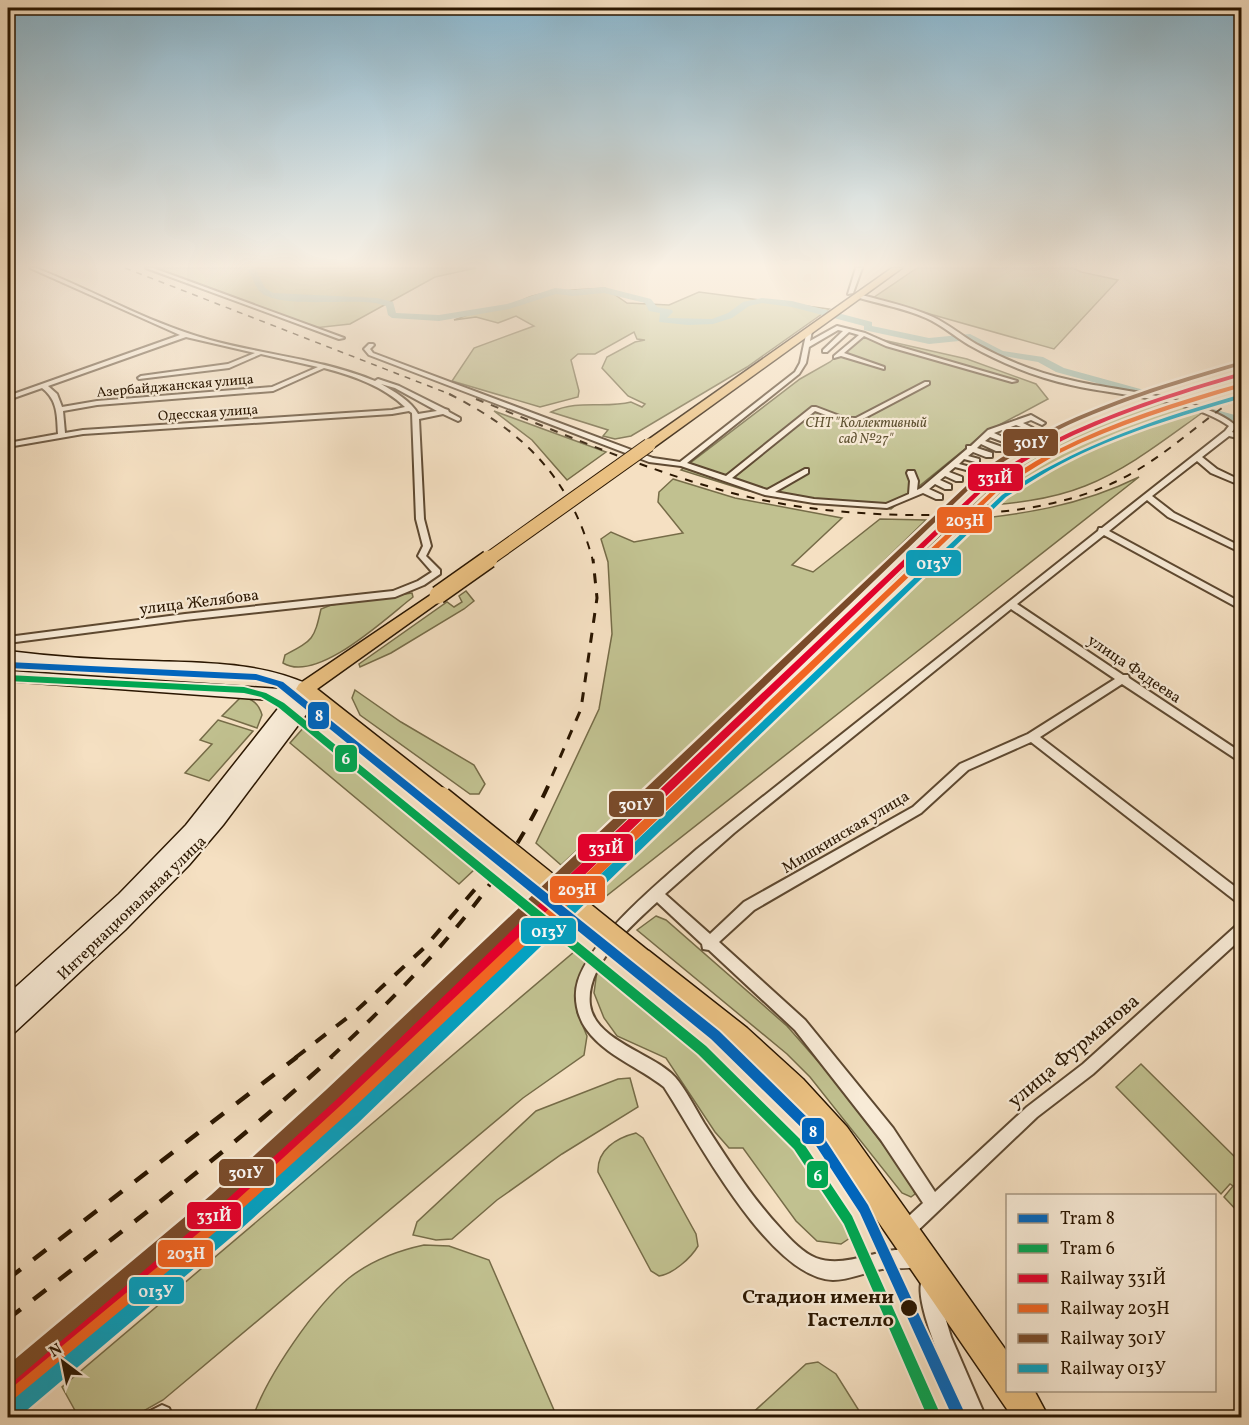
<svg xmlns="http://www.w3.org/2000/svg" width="1249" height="1425" font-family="Vollkorn,serif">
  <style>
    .green { fill: #c1c190; stroke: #766c48; stroke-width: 1.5 }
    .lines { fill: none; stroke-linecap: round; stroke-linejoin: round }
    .river { fill: #9dbdaf; fill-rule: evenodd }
    .minor-casing { stroke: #5d4830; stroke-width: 4 }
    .secondary-casing { stroke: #2a1600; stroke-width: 3 }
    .primary-casing { stroke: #2a1600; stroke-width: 3 }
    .minor { fill: #f8ebd7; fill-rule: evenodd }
    .secondary { fill: #f8ebd7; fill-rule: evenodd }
    .primary { fill: #eac081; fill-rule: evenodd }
    .rail-far4 { stroke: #2a1600; stroke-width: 1.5; stroke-dasharray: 6 6; stroke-linecap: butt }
    .rail-far3 { stroke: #2a1600; stroke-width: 2; stroke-dasharray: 8 8; stroke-linecap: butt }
    .rail-far2 { stroke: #2a1600; stroke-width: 3; stroke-dasharray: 10 10; stroke-linecap: butt }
    .rail-far1 { stroke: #2a1600; stroke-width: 4; stroke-dasharray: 13 13; stroke-linecap: butt }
    .rail { stroke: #2a1600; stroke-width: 4.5; stroke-dasharray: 16 16; stroke-linecap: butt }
    .primary-bridge-far2-casing { stroke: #2a1600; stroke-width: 15; stroke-linecap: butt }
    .primary-bridge-far1-casing { stroke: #2a1600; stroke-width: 20; stroke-linecap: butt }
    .primary-bridge-casing { stroke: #2a1600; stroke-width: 25; stroke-linecap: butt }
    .primary-bridge-far2 { stroke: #eac081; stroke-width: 13 }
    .primary-bridge-far1 { stroke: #eac081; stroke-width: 17 }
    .primary-bridge { stroke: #eac081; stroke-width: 22 }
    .rail-1-casing { stroke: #f8ebd7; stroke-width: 5 }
    .rail-2-casing { stroke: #f8ebd7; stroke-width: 5 }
    .rail-3-casing { stroke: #f8ebd7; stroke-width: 5 }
    .rail-4-casing { stroke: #f8ebd7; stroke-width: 5 }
    .rail-1 { fill: #e4002b; fill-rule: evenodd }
    .rail-2 { fill: #f26522; fill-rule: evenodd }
    .rail-3 { fill: #7a4b2a; fill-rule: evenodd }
    .rail-4 { fill: #02a2c4; fill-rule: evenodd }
    .tram-1-casing { stroke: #f8ebd7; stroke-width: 4 }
    .tram-2-casing { stroke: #f8ebd7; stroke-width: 4 }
    .tram-1 { fill: #0065bd; fill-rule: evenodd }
    .tram-2 { fill: #00a651; fill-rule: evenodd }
    .stop-dot { fill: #2a1600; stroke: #f8ebd7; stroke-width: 2 }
    .labels { text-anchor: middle; stroke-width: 4.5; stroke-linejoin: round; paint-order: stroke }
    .far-street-label { font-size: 14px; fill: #2a1600; stroke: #f8ebd7 }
    .far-park-label { font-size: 14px; font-style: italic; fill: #5f5232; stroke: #f8ebd7 }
    .street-label { font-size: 16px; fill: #2a1600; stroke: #f8ebd7 }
    .near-street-label { font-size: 20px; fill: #2a1600; stroke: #f8ebd7 }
    .near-stop-label { font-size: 20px; font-weight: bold; fill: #2a1600; stroke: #f8ebd7; text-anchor: end }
    .line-badge { stroke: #f8ebd7; stroke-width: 2 }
    .badge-label { font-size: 16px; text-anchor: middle; font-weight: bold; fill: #fff }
  </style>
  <rect width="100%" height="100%" fill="#f5e0c2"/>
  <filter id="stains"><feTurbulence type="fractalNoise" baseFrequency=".00333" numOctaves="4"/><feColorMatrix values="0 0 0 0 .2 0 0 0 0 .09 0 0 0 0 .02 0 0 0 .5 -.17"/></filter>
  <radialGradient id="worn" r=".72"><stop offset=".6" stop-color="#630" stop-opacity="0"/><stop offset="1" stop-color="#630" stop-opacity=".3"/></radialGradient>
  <g class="green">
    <polygon points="155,268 476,268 435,277 350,324 314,328"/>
    <polygon points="917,268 1073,268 1081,272 1118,280 1054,349 873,298"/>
    <path d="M605 288 627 303 669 305 699 292 829 309 747 367 631 436 615 439 603 436 608 430 551 412C579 399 604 409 631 402L642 407 645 404 628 396 602 368 607 357 635 342 645 340 637 339 634 332 595 354H578L571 360 579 391 578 397 540 407 452 381 474 348 534 326 516 316 498 323 476 317 454 320 478 311 516 305C530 289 584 290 605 288Z"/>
    <polygon points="861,335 967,359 1036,384 1048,399 986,432 891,509 810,503 745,490 681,470 800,379 830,362"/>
    <path d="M1164 402 1202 413C1164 440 1128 469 1085 486 1050 500 1010 504 973 506 994 486 1015 465 1039 450 1076 426 1122 413 1164 402Z"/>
    <polygon points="494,411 606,452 567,480 532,440"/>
    <path d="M1139 477 605 897 583 878 956 521C1021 515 1080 506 1139 477Z"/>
    <polygon points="673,479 735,498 842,518 792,565 813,572 880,519 926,520 771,671 561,865 536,843 599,709 612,634 608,562 601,539 611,532 634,542 683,533 658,502 659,492"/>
    <polygon points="466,591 474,601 464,609 391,653 360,667 359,664 447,602 454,607 462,602 459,596"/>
    <path d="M412 593 413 597C386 618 317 684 283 663L285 655C313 640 314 640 321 609L331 605Z"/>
    <polygon points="355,690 401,722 474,765 485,784 479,794 470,794 360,715 352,698"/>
    <path d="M241 697C253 699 259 704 262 715L257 728 222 716Z"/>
    <polygon points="218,720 253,731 209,781 185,773 212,744 200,740"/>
    <polygon points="305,726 313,726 476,868 459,884 290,743"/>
    <polygon points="656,916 666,920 787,1026 837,1083 910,1181 915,1194 911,1197 902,1193 810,1077 787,1054 637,930"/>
    <polygon points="574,952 588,962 576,987 577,1012 587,1036 584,1055 523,1098 163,1400 133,1417 89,1417 77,1414 62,1387"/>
    <path d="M603 966C671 1025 832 1151 850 1238L841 1244 817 1241 796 1221 743 1148H729L715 1132 666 1058 617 1036 604 1018 594 993 597 971Z"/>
    <polygon points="1141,1064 1241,1163 1241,1215 1224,1197 1233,1186 1230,1184 1221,1194 1116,1087"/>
    <polygon points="630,1078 638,1107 562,1154 497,1200 452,1239 436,1240 413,1235 417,1222 536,1111 618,1079"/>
    <path d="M636 1133 643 1138 696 1234 698 1246C691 1258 673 1274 659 1276L651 1271 598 1172C597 1150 616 1138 636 1133Z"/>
    <path d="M424 1245 449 1246 489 1260 557 1417H253C267 1376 315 1306 349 1278 372 1260 396 1251 424 1245Z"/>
    <polygon points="818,1362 836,1374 863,1417 748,1417 806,1364"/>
  </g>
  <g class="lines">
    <path class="river" d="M244 268H255L265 288 273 293 377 298 393 302 396 313 439 315 507 304 555 288 573 290 604 287 651 299 657 307 672 310 673 312 667 318 712 319 728 313 743 302 762 298 792 301 872 322V326L929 338 970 334 1003 351 1043 357 1064 368 1242 417V423L1056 372 1038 362 997 355 969 340 929 344 864 330V326L792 307 762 303 749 306 732 318 713 324 688 325 659 322 660 313 649 311 645 303 604 293 573 296 556 294 509 309 439 321 392 318 388 315 386 306 376 303C346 299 292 307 267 296 253 291 255 275 244 268Z"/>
    <defs>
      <g id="minor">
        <path d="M30 268H36L53 275C105 297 155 325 210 340 265 355 322 359 375 381L378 379 399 386 445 409 448 410 449 412 460 418V420L458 421 443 414 419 419 424 519 431 546 426 556 440 570V574L424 585 395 597 185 620 8 643V637L185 614 393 591 418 581 432 572 418 556 423 546 416 519 412 413 409 411 392 414 83 434 8 447V443L58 434C57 416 58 400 42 388L8 400V396L180 335ZM186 337 255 353 228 364 141 376 138 378 139 379 229 368 261 354 318 367 272 387 97 401 62 407 57 394 48 386ZM324 368C354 376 383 386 405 407L392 410 83 430 65 433 63 411 97 405 273 391ZM381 384 395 388 437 411 418 414C411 401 395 392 381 384Z"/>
        <polygon points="146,268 153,268 344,338 339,339"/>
        <polygon points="856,268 862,268 853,293 848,294"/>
        <path d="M858 294C883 301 909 306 933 317 948 324 961 335 976 344 1005 360 1037 373 1070 380 1113 391 1206 397 1236 426L1232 432 1242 435V439L1229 436 1202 457 1217 469 1242 481V486L1211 473 1197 461 1152 496 1174 513 1242 547V553L1168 517 1147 500 1109 531 1242 603V610L1104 535 1017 604 1123 675H1128L1129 678 1242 753V763L1122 684 1040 737 1242 892V906L1031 742 968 770 921 813 754 910 719 942 805 1020 893 1128 935 1192 1027 1107 1083 1064 1237 925 1242 923V938L1093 1074 1037 1117 911 1237 905 1239 899 1237 897 1231 899 1225 923 1203 881 1140 795 1030 709 950 703 949 702 944 657 902C630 927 585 966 590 1005 595 1041 653 1053 675 1077 686 1090 695 1108 704 1123 728 1160 751 1197 781 1229 791 1240 803 1253 816 1258 851 1271 889 1239 923 1253L926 1259 923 1265C911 1270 896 1267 882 1269 866 1272 849 1280 833 1280 769 1278 696 1136 664 1087 639 1067 606 1056 587 1030 577 1017 573 997 578 981 593 935 661 881 697 849L1098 531 1099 528H1102L1225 431 1229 426C1190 398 1118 396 1071 385 1035 377 1001 363 969 345 954 336 942 325 926 318 904 308 879 304 856 297ZM1011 609 1115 679 1028 734 960 764 913 807 744 902 710 934 665 894 734 833Z"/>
        <polygon points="837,326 865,333 890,344 1017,381 1012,382 886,346 864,336 844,353 884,367 884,369 841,356 834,358 834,356 859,335 849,332 827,352 823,352 823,350 843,331 838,330 809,347 806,363 799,374 687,463 726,476 812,407 816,407 845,418 856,418 925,382 929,382 929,384 857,422 842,421 815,411 732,478 767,490 805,469 808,469 808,473 775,492 814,499 886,504 909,494 910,481 907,473 908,471 914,471 918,481 917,490 921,488 967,449 967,446 971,446 988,430 1031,415 1045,423 1042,425 1031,420 1023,423 1033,428 1033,430 1031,431 1016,425 1008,428 1022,433 1022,437 1019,437 1002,430 994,433 1013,442 1009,444 990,437 985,441 1002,447 1002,451 996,451 981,444 977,448 992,453 992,457 986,457 973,452 968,456 979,459 979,463 964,459 959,464 974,468 974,472 955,467 949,472 962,477 962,481 956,481 945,476 940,480 951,485 951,489 945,489 935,484 929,489 942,495 942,499 936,499 923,493 887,508 814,503 765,495 681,466 649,462 369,355 364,349 369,344 373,344 374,345 370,349 373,353 653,458 680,462 795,372 800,363 807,330 812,331 810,341"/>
        <path d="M928 1277 934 1280 951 1337 986 1418H967C955 1393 912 1303 922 1280Z"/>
        <polygon points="162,1405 169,1408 172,1415 171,1418 148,1418 150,1411"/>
      </g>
      <path id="secondary" d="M8 651C56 657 103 660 151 661 206 663 259 662 310 685L311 691 318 692 320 696 223 825 189 865 125 930 15 1032 8 1035V994L119 894 186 825 284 701 8 681V671L294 690C251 670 201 673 154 672 105 670 57 668 8 661Z"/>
      <g id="primary">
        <polygon points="892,268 902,268 653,448 645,448 645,442"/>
        <polygon points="438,590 443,591 446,595 443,599 317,689 448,792 451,798 448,804 441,806 434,804 296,689 299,684"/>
        <polygon points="641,948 649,951 747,1028 803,1079 847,1127 1008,1353 1008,1390 1034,1390 1049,1418 1013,1418 827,1147 785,1097 729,1046 633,967 629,959 633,951"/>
      </g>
    </defs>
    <use href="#minor" class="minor-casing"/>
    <use href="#secondary" class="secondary-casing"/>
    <use href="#primary" class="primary-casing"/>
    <use href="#minor" class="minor"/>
    <use href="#secondary" class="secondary"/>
    <use href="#primary" class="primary"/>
    <g class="rail-far4">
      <polyline points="125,268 452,395"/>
      <polyline points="1240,395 1242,394"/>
    </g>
    <g class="rail-far3">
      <path d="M449 394C524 431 571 479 593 561"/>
      <path d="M476 399C562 433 646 471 736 494 803 511 873 516 943 515 1001 514 1062 507 1115 482 1162 460 1199 422 1242 394"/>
    </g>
    <polyline class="rail-far2" points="552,776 581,709 597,598 593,559"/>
    <g class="rail-far1">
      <polyline points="295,1058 356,1011 424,948 483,880"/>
      <path d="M330 1058C417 977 505 886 553 775"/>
    </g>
    <g class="rail">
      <polyline points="8,1279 297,1057"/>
      <path d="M8 1319C118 1234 230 1151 332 1057"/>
    </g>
    <defs>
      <polyline id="primary-bridge-far2" points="486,561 649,445"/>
      <polyline id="primary-bridge-far1" points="438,595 489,559"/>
      <polyline id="primary-bridge" points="441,798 641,959"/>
    </defs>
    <use href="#primary-bridge-far2" class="primary-bridge-far2-casing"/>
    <use href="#primary-bridge-far1" class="primary-bridge-far1-casing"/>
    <use href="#primary-bridge" class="primary-bridge-casing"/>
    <use href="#primary-bridge-far2" class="primary-bridge-far2"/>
    <use href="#primary-bridge-far1" class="primary-bridge-far1"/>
    <use href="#primary-bridge" class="primary-bridge"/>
    <defs>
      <path id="rail-1" d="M1242 372V376C1177 395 1112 415 1052 446 1032 456 1013 469 993 481L343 1108 228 1213 14 1394 8 1396V1378L218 1203 333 1098 989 479C1008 466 1027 454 1048 443 1109 412 1176 391 1242 372Z"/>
      <path id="rail-2" d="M1242 383V387C1179 406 1118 424 1060 453 1039 464 1020 477 1000 489L350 1116 235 1221 21 1402 15 1404 9 1402 8 1395 9 1390 225 1211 340 1106 996 487C1015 474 1034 461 1055 451 1114 421 1178 401 1242 383Z"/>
      <path id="rail-3" d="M1239 362 1241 363V365C1175 385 1108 404 1046 436 1026 447 1007 460 987 472L336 1100 221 1205 14 1381 8 1383V1365L211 1195 326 1090 983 470C1002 457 1021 445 1041 434 1103 402 1172 381 1239 362Z"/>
      <path id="rail-4" d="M1242 394V398C1180 416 1118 434 1061 464 1042 474 1024 486 1006 497L357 1124 241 1229 27 1410 21 1412 15 1410 13 1404 15 1398 231 1219 347 1114 1002 495C1078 445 1155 419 1242 394Z"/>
    </defs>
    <use href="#rail-1" class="rail-1-casing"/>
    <use href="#rail-2" class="rail-2-casing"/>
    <use href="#rail-3" class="rail-3-casing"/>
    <use href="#rail-4" class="rail-4-casing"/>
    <use href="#rail-1" class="rail-1"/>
    <use href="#rail-2" class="rail-2"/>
    <use href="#rail-3" class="rail-3"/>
    <use href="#rail-4" class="rail-4"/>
    <defs>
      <polygon id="tram-1" points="8,662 256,674 283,682 719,1031 817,1127 868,1205 967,1418 953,1418 860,1213 809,1135 711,1039 277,686 256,680 8,668"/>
      <polygon id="tram-2" points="8,675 244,687 266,693 284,703 706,1046 802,1141 852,1216 942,1418 928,1418 844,1224 794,1149 698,1054 278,707 261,697 244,693 8,681"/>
    </defs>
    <use href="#tram-1" class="tram-1-casing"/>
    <use href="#tram-2" class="tram-2-casing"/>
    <use href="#tram-1" class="tram-1"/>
    <use href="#tram-2" class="tram-2"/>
  </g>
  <linearGradient id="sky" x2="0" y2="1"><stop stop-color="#8ab8d1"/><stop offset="0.57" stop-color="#faf1e4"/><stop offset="1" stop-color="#faf1e4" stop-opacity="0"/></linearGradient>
  <rect width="1249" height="467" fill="url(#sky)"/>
  <circle class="stop-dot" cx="909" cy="1308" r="9"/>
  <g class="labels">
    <g class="far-street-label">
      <text transform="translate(175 385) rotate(-5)" y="5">Азербайджанская улица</text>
      <text transform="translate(208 412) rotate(-4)" y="5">Одесская улица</text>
    </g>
    <g class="far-park-label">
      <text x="866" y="427">СНТ "Коллективный<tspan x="866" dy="16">сад №27"</tspan></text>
    </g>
    <g class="street-label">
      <text transform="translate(199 601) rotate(-7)" y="6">улица Желябова</text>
      <text transform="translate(1135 668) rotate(34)" y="6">улица Фадеева</text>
      <text transform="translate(845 831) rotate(-31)" y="6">Мишкинская улица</text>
      <text transform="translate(131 907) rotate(-44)" y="6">Интернациональная улица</text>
    </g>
    <g class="near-street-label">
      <text transform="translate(1073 1050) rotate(-40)" y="7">улица Фурманова</text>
    </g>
    <g class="near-stop-label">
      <text x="894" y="1303">Стадион имени<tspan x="894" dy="23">Гастелло</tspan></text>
    </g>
  </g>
  <g class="line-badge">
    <rect x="1002" y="428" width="57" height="29" rx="6" fill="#7a4b2a"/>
    <rect x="967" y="463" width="57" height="29" rx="6" fill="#e4002b"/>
    <rect x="936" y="506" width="57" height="28" rx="6" fill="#f26522"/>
    <rect x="905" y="549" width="57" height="28" rx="6" fill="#02a2c4"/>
    <rect x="307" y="701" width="23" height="29" rx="6" fill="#0065bd"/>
    <rect x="334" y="744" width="24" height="29" rx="6" fill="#00a651"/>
    <rect x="608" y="790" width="57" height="28" rx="6" fill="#7a4b2a"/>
    <rect x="577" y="833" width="57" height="29" rx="6" fill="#e4002b"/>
    <rect x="549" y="875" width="57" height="29" rx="6" fill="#f26522"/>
    <rect x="520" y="917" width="57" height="28" rx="6" fill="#02a2c4"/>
    <rect x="801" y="1117" width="24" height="28" rx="6" fill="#0065bd"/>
    <rect x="218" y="1158" width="57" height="29" rx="6" fill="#7a4b2a"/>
    <rect x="806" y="1160" width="23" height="29" rx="6" fill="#00a651"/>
    <rect x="186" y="1201" width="56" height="29" rx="6" fill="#e4002b"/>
    <rect x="157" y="1239" width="57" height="29" rx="6" fill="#f26522"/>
    <rect x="128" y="1276" width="57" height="29" rx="6" fill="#02a2c4"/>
  </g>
  <g class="badge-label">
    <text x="1031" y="448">301У</text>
    <text x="995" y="483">331Й</text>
    <text x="965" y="526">203Н</text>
    <text x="934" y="569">013У</text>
    <text x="319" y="721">8</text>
    <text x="346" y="764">6</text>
    <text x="636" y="810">301У</text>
    <text x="606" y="853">331Й</text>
    <text x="577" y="895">203Н</text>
    <text x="549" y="937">013У</text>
    <text x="813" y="1137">8</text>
    <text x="246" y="1178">301У</text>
    <text x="818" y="1181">6</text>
    <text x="214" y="1221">331Й</text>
    <text x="186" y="1259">203Н</text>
    <text x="156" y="1297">013У</text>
  </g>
  <rect width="1249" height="1425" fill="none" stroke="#f5e0c2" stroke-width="30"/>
  <rect x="9" y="9" width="1231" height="1407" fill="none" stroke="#2a1600" stroke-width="3"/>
  <rect x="15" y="15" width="1219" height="1395" fill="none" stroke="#2a1600" stroke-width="1.5"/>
  <rect x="1006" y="1194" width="210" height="198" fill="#f8ebd7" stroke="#a69681" stroke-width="1.5"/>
  <rect x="1018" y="1214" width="30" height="9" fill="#0065bd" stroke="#a69681" stroke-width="1.5"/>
  <text x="1060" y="1224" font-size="18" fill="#2a1600">Tram 8</text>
  <rect x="1018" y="1244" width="30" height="9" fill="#00a651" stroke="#a69681" stroke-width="1.5"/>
  <text x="1060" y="1254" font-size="18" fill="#2a1600">Tram 6</text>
  <rect x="1018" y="1274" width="30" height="9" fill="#e4002b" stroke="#a69681" stroke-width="1.5"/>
  <text x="1060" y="1284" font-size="18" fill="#2a1600">Railway 331Й</text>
  <rect x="1018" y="1304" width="30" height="9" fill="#f26522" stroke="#a69681" stroke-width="1.5"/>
  <text x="1060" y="1314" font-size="18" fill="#2a1600">Railway 203Н</text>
  <rect x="1018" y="1334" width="30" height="9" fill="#7a4b2a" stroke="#a69681" stroke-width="1.5"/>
  <text x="1060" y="1344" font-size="18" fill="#2a1600">Railway 301У</text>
  <rect x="1018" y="1364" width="30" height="9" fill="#02a2c4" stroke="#a69681" stroke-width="1.5"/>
  <text x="1060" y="1374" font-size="18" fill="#2a1600">Railway 013У</text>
  <g transform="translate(63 1362) rotate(328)" stroke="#f8ebd7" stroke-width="4.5" paint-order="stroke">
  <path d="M0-4.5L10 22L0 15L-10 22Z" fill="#2a1600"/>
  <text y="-9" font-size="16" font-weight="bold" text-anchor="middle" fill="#2a1600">N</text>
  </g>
  <rect width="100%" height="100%" filter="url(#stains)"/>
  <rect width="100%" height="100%" fill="url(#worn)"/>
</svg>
